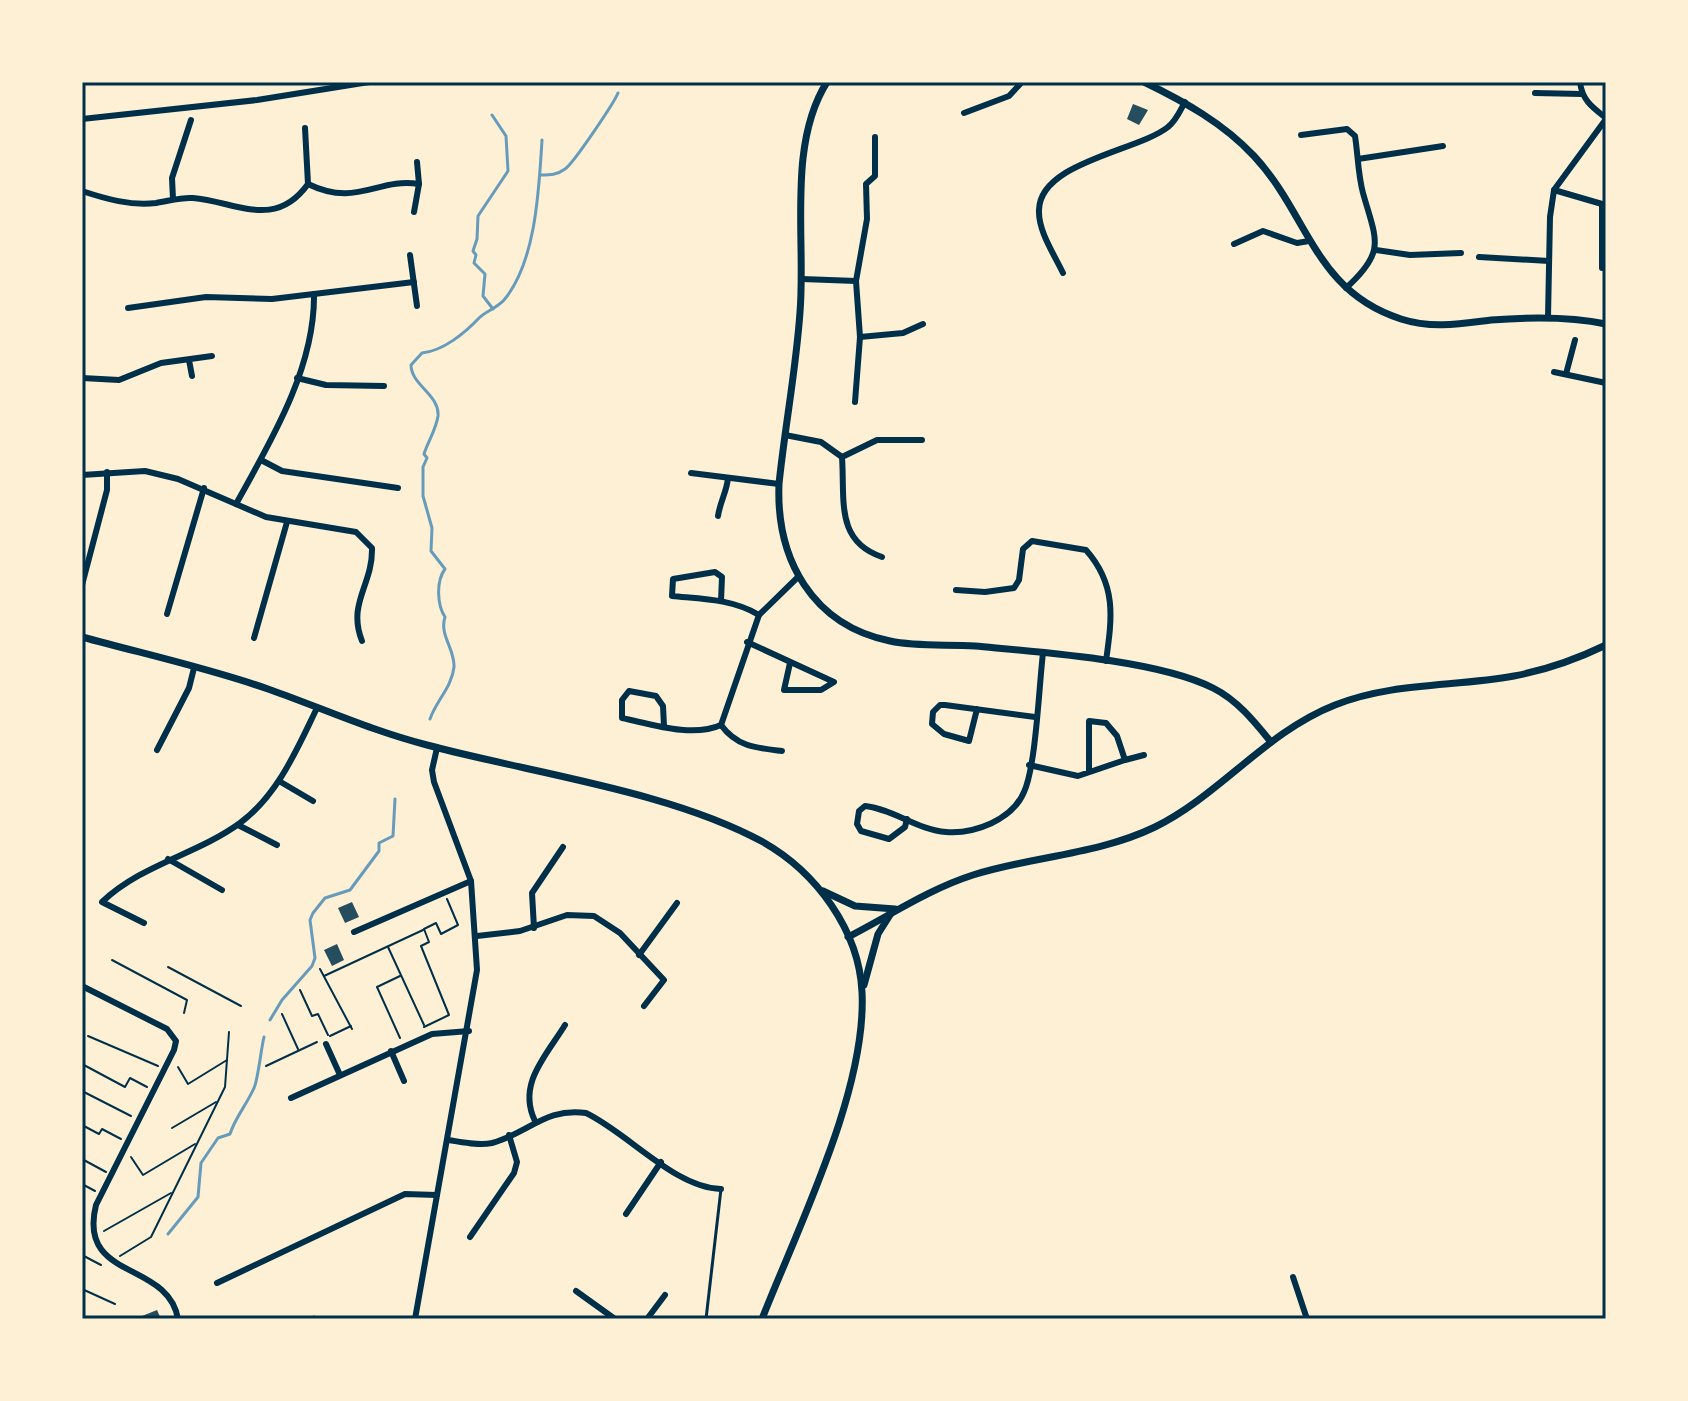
<svg xmlns="http://www.w3.org/2000/svg" width="1688" height="1401" font-family="'Work Sans',sans-serif">
  <style>
    .lines { fill: none; stroke-linecap: round; stroke-linejoin: round }
    .stream { stroke: #669bbc; stroke-width: 3 }
    .building { fill: #264d5e }
    .path { stroke: #003049; stroke-width: 2 }
    .service { stroke: #003049; stroke-width: 3 }
    .minor { stroke: #003049; stroke-width: 6 }
    .tertiary { stroke: #003049; stroke-width: 7 }
    .neatline { fill: none; stroke: #003049; stroke-width: 3 }
  </style>
  <rect width="100%" height="100%" fill="#fdf0d5"/>
  <g class="lines">
    <g class="stream">
      <polyline points="492,115 506,136 508,171 478,216 477,239 473,251 476,255 474,263 485,274 483,296 493,309"/>
      <path d="M541 175C550 175 557 175 565 169 573 164 614 103 618 93"/>
      <path d="M430 719C436 701 452 687 454 667 455 649 439 635 445 617 437 605 436 581 445 569L431 551 432 528 423 496V467L427 458 424 454C428 441 436 430 438 416 440 395 411 385 411 365L422 353C443 351 465 333 479 318 486 311 497 308 504 300 536 262 539 189 542 140"/>
      <polyline points="270,1020 282,1000 312,966 315,958 310,920 313,913 325,898 350,890 379,851 379,843 393,836 395,799"/>
      <path d="M168 1234 198 1197 201 1163 218 1138 230 1134C235 1118 247 1104 254 1088 258 1080 261 1049 264 1037"/>
    </g>
  </g>
  <g class="building">
    <polygon points="1133,104 1148,110 1139,125 1127,119"/>
    <polygon points="352,902 359,917 345,923 338,908"/>
    <polygon points="337,944 344,960 332,966 324,950"/>
    <polygon points="157,1310 161,1319 144,1319 142,1316"/>
  </g>
  <g class="lines">
    <g class="path">
      <polyline points="388,947 424,1025"/>
      <polyline points="112,960 187,1000 184,1013"/>
      <polyline points="168,967 241,1006"/>
      <polyline points="320,969 352,1029"/>
      <polyline points="324,976 423,930"/>
      <polyline points="400,976 377,987 400,1038"/>
      <polyline points="300,990 312,1016 318,1014 328,1035"/>
      <polyline points="282,1014 298,1049"/>
      <polyline points="424,1027 449,1015 421,946 429,942 424,929 436,923 441,934 458,925 447,899"/>
      <polyline points="88,1036 158,1066"/>
      <polyline points="330,1036 351,1026"/>
      <polyline points="82,1064 125,1087 130,1078 147,1087"/>
      <polyline points="266,1066 317,1042"/>
      <polyline points="178,1067 188,1084 227,1060"/>
      <polyline points="82,1091 131,1116"/>
      <polyline points="82,1125 99,1134 102,1129 121,1139"/>
      <polyline points="172,1128 216,1102"/>
      <polyline points="131,1157 143,1175 195,1144"/>
      <polyline points="82,1159 106,1172"/>
      <polyline points="82,1184 95,1191"/>
      <polyline points="104,1231 171,1193"/>
      <polyline points="82,1255 101,1265"/>
      <polyline points="120,1256 151,1237 225,1087 229,1032"/>
      <polyline points="82,1289 115,1304"/>
    </g>
    <g class="service">
      <polyline points="314,1317 317,1319"/>
      <polyline points="706,1319 721,1189"/>
    </g>
    <g class="minor">
      <path d="M1580 82C1582 100 1592 107 1606 118"/>
      <polyline points="1535,93 1582,94"/>
      <polyline points="964,113 1009,96 1022,82"/>
      <polyline points="82,119 257,100 369,82"/>
      <path d="M1301 135 1347 129 1355 136C1358 155 1358 175 1363 193 1376 240 1387 251 1346 288"/>
      <polyline points="1358,159 1443,146"/>
      <path d="M308 184C357 208 378 177 419 184"/>
      <polyline points="1554,190 1602,204"/>
      <path d="M82 191C106 199 131 206 156 203 169 201 181 197 193 198 237 202 275 230 308 184L305 128"/>
      <polyline points="173,199 172,178 191,120"/>
      <polyline points="1602,204 1602,268"/>
      <polyline points="414,212 419,184 417,162"/>
      <polyline points="1234,244 1263,231 1297,243 1309,241"/>
      <polyline points="1376,250 1410,255 1461,253"/>
      <polyline points="410,255 417,306"/>
      <polyline points="1479,257 1549,261"/>
      <path d="M1063 273C1054 254 1038 231 1039 210 1040 162 1138 151 1168 127 1176 121 1180 111 1185 102"/>
      <polyline points="802,279 856,281"/>
      <polyline points="128,308 206,297 272,299 414,282"/>
      <polyline points="1548,317 1550,217 1554,190 1606,119"/>
      <polyline points="860,337 903,333 923,324"/>
      <polyline points="189,360 192,376"/>
      <polyline points="1554,372 1606,383"/>
      <polyline points="1566,374 1575,340"/>
      <polyline points="82,378 119,380 161,363 212,356"/>
      <polyline points="297,378 326,385 384,386"/>
      <polyline points="855,402 860,337 856,281 867,219 866,184 875,176 875,137"/>
      <polyline points="785,435 821,442 842,457"/>
      <polyline points="261,460 282,471 398,488"/>
      <polyline points="691,473 779,484"/>
      <path d="M82 475 145 471 178 479 266 517 356 532 372 548C373 585 347 603 362 641"/>
      <path d="M236 504C271 441 315 368 314 294"/>
      <path d="M718 516C720 502 727 491 728 478"/>
      <path d="M882 557C835 541 845 500 842 457L877 440H922"/>
      <polyline points="82,585 107,490 107,472"/>
      <path d="M956 590 985 592 1014 588 1019 580 1023 549 1032 541 1086 550C1117 585 1112 618 1106 661"/>
      <path d="M721 601 722 577 715 572 673 579 672 596C702 599 733 599 759 615"/>
      <polyline points="167,614 204,488"/>
      <polyline points="254,638 287,522"/>
      <polyline points="747,642 834,682 821,690 784,690 790,663"/>
      <polyline points="977,709 969,741 944,734 932,724 933,712 940,705 945,705 1035,717"/>
      <path d="M721 725C737 747 757 748 782 751"/>
      <path d="M664 726 663 706 656 696 629 691 622 700V718C651 724 692 738 721 725L759 615 798 577"/>
      <polyline points="157,750 189,688 194,668"/>
      <polyline points="1125,760 1144,755"/>
      <polyline points="1029,765 1078,776 1125,760 1117,736 1106,723 1089,721 1089,772"/>
      <polyline points="279,781 313,801"/>
      <path d="M907 819 905 827 889 839 861 831 857 824 859 811 865 806C893 809 918 830 946 832 975 834 1012 820 1024 792 1036 766 1039 686 1043 653"/>
      <polyline points="238,825 277,845"/>
      <polyline points="168,859 222,890"/>
      <path d="M144 923 102 902C142 864 196 855 240 823 278 795 297 749 317 708"/>
      <polyline points="534,928 532,893 563,847"/>
      <polyline points="354,932 471,881"/>
      <polyline points="477,936 520,931 567,915 594,916 620,933 664,980 644,1006"/>
      <polyline points="639,955 677,903"/>
      <path d="M82 986 167 1029 176 1041 174 1050 96 1205C77 1281 168 1260 178 1319"/>
      <polyline points="326,1044 340,1075"/>
      <polyline points="391,1051 404,1081"/>
      <polyline points="291,1098 432,1034 469,1031"/>
      <path d="M535 1121C517 1084 546 1056 565 1025"/>
      <path d="M448 1140C462 1142 478 1146 492 1143 527 1134 546 1107 586 1113 628 1133 675 1188 721 1189"/>
      <polyline points="626,1214 661,1162"/>
      <polyline points="470,1237 514,1173 517,1162 509,1135"/>
      <polyline points="1293,1277 1307,1319"/>
      <polyline points="217,1283 405,1194 437,1195"/>
      <polyline points="576,1291 615,1319"/>
      <polyline points="415,1319 477,970 471,881 434,782 432,770 437,748"/>
      <polyline points="647,1319 665,1295"/>
    </g>
    <g class="tertiary">
      <path d="M827 82C787 145 806 240 800 312 796 370 785 426 779 484 776 559 812 625 890 641 918 647 947 644 975 646 1039 652 1158 660 1213 688 1237 700 1254 721 1271 742"/>
      <path d="M1144 82C1185 102 1223 123 1254 156 1309 215 1314 291 1401 319 1432 329 1460 324 1491 320 1529 317 1568 316 1606 324"/>
      <path d="M82 637C144 654 208 668 268 689 322 708 372 731 427 745 531 773 670 791 763 842 816 872 859 930 862 992 867 1090 798 1227 762 1319"/>
      <polyline points="823,891 855,906 895,909"/>
      <path d="M848 937C889 916 929 889 973 875 1033 856 1097 855 1155 827 1220 795 1266 732 1335 705 1393 682 1454 687 1514 676 1546 670 1577 659 1606 645"/>
      <polyline points="864,985 878,934 890,915"/>
    </g>
  </g>
  <rect width="1688" height="1401" fill="none" stroke="#fdf0d5" stroke-width="168"/>
  <rect x="84" y="84" width="1520" height="1233" class="neatline"/>
</svg>
